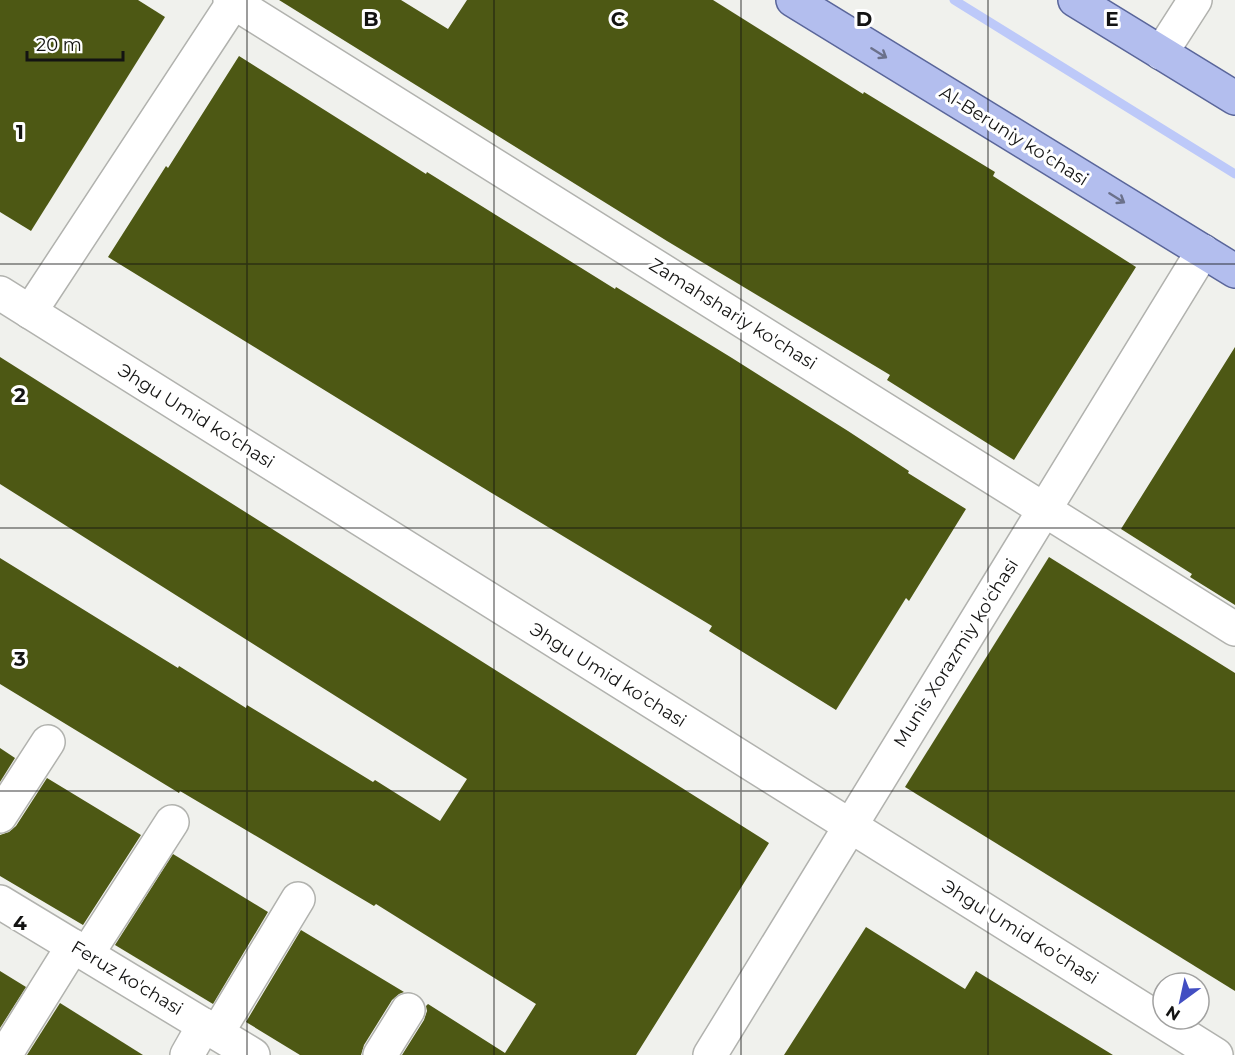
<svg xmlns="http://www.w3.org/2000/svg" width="1235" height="1055" font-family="Montserrat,sans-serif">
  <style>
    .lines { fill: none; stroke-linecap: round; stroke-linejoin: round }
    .stream { stroke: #bdc9f9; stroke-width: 9 }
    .building { fill: #4d5814 }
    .minor-casing { stroke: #b1b2ae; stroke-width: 36 }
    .major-casing { stroke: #5a669a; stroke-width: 36 }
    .minor { stroke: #fff; stroke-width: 33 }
    .major { stroke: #b3beee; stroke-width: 33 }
    .oneway { stroke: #6b718b }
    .grid { fill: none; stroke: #131312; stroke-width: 1.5; stroke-opacity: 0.55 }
    .labels { text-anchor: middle; stroke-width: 6; stroke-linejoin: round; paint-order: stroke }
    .street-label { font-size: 18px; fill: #131312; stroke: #fff }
    .grid-label { font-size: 20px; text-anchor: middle; font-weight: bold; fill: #131312; stroke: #fff; stroke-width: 6; stroke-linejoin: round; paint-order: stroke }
  </style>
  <rect width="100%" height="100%" fill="#f0f1ed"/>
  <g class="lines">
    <polyline class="stream" points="954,0 1235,174"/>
  </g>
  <g class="building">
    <polygon points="0,0 138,0 165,17 31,231 0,212"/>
    <polygon points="279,0 401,0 448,29 467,0 713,0 863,94 864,92 995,172 993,176 1136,267 1014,460 887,380 890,375 667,241"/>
    <polygon points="239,56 426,174 427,172 615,289 616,287 732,358 848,431 909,471 908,473 966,509 909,601 906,598 836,710 709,631 712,626 490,492 108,257 166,166 168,168"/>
    <polygon points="1235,347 1235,605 1190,577 1192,574 1121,529"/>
    <polygon points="0,357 769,843 636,1055 402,1055 424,1020 427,1011 426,1006 428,1004 505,1053 536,1004 376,904 374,906 180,791 179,793 0,684 0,558 178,668 179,666 246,708 247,705 373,782 375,780 440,821 467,779 0,484"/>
    <polygon points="1049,557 1235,673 1235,991 905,787"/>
    <polygon points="0,748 15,758 0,782"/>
    <polygon points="47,778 141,835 83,925 0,876 0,835 9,832 16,826"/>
    <polygon points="173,854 268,912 213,1004 115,945"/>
    <polygon points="866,927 965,989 976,971 1113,1055 784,1055"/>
    <polygon points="301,930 404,992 399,994 392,1000 364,1045 361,1055 300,1055 246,1022"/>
    <polygon points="0,971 26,987 0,1028"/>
    <polygon points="60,1003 143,1055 27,1055"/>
  </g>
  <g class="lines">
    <defs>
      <g id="minor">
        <polyline points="230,0 1235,629"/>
        <polyline points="1161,53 1195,0"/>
        <polyline points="0,293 1216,1055"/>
        <polyline points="30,312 235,0"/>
        <polyline points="0,816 48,742"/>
        <polyline points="0,902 253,1055"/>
        <polyline points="87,954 172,822"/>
        <polyline points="217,1033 298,899"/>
        <polyline points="5,1055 73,946"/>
        <polyline points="187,1055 204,1025"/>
        <polyline points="380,1055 408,1010"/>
        <polyline points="710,1055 1203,251"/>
      </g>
      <g id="major">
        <polyline points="793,0 1235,271"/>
        <polyline points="1075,0 1235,98"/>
      </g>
    </defs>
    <use href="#minor" class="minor-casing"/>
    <use href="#major" class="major-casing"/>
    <use href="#minor" class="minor"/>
    <use href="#major" class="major"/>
  </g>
  <defs><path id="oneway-shaft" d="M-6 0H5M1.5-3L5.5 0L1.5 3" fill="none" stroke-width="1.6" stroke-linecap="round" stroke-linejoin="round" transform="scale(1.5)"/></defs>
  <g class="oneway">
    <use href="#oneway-shaft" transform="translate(879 53) rotate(32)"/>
    <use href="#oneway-shaft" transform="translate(1117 198) rotate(32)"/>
  </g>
  <path class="grid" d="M247 0V1055M494 0V1055M741 0V1055M988 0V1055M0 264H1235M0 528H1235M0 791H1235"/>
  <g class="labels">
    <g class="street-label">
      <text transform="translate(1014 136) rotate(32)" y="6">Al-Beruniy ko’chasi</text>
      <text transform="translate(733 314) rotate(32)" y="6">Zamahshariy ko'chasi</text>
      <text transform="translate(196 416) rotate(32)" y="6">Эhgu Umid ko’chasi</text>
      <text transform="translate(956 653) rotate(-58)" y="6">Munis Xorazmiy ko'chasi</text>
      <text transform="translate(608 675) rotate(32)" y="6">Эhgu Umid ko’chasi</text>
      <text transform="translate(1020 932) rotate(32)" y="6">Эhgu Umid ko’chasi</text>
      <text transform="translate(127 978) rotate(31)" y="6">Feruz ko'chasi</text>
    </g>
  </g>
  <g class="grid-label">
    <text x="371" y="26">B</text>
    <text x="618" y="26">C</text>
    <text x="864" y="26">D</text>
    <text x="1112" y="26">E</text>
    <text x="20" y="139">1</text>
    <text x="20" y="402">2</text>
    <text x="20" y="666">3</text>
    <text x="20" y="930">4</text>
  </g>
  <g transform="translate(1181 1001) rotate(213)"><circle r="28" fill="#ffffff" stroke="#a1a1a0" stroke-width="1.5"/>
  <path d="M0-4.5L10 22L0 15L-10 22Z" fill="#424ec2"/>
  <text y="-9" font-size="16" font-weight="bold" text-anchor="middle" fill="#131312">N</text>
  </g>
  <path d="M27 51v9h96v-9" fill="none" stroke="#131312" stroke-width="3"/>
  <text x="36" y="51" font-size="18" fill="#131312" stroke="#ffffff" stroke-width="4.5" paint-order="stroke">20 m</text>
</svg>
